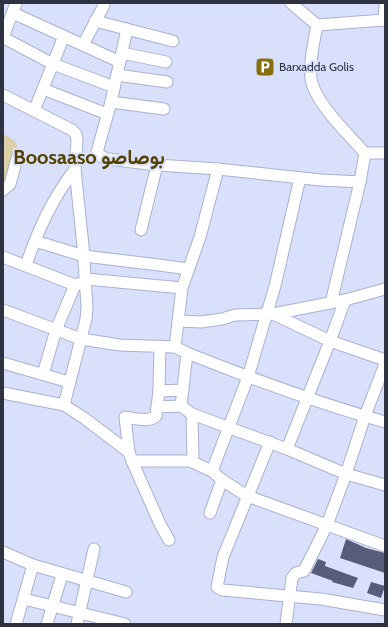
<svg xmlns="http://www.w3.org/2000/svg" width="388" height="627" font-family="Cabin,Vazirmatn,sans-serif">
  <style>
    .green { fill: #ddcfa7 }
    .building { fill: #565d7b }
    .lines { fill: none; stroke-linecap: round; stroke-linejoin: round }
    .minor-casing { stroke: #a8b1d2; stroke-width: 13 }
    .minor { stroke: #fff; stroke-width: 11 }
    .labels { text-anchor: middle; stroke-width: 4; stroke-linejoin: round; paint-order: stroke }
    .poi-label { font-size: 12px; fill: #2f3240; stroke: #d9e0fc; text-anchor: start }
    .town-label { font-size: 20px; font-weight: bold; fill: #544200; stroke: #d9e0fc }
  </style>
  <rect width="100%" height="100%" fill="#d9e0fc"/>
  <path class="green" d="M3 134C13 139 16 140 19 152 23 172 16 175 3 190Z"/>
  <g class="building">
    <polygon points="346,539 366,548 385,553 385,573 340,558"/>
    <polygon points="318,559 326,562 325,566 358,578 353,588 332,582 333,581 311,573"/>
    <polygon points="371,582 385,586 381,598 367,593"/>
  </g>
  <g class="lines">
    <defs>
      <g id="minor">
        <polyline points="291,3 317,25 384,20"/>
        <polyline points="385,5 384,20 385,21"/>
        <polyline points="13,13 120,62"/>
        <polyline points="95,21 173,41"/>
        <path d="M317 25C314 42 309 62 311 79 315 103 349 135 365 153"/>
        <polyline points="127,29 111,102 97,152 102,157 108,159 157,165 218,169 321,180 360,182"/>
        <polyline points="3,38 16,3"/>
        <polyline points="4,38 53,64 114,87"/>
        <polyline points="83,45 104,5 103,3"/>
        <polyline points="122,53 166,62"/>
        <polyline points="117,75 167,82"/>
        <polyline points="43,89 107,114"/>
        <polyline points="3,95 72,130 76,134 77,140 75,169 83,246 87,307 86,319 64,405"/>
        <polyline points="111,102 164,109"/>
        <polyline points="34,111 64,36"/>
        <polyline points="3,190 10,184 18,155"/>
        <polyline points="141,230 157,165"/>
        <polyline points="35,241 84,256 159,265 188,269"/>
        <polyline points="3,257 75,285 81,283"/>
        <path d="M26 265C39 228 51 201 75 169"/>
        <polyline points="86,279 182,288"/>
        <polyline points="331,303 360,182 365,153 385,153"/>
        <polyline points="3,310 81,339 120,345 175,347"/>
        <polyline points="273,314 330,341 385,360"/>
        <polyline points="178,321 201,322 222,319 235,315 273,314 345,300 385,289"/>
        <path d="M187 353C252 379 318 403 385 422"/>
        <polyline points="3,363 69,382"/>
        <polyline points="43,374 56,330 75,285"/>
        <polyline points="159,391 183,390"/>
        <polyline points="3,393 64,405 84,418 129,452 132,461 190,461 212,471 222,480 247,496 385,546"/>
        <polyline points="181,406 187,353 175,347 182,288 200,237 218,169"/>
        <polyline points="157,407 159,391 160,346"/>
        <polyline points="192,414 193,462"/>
        <polyline points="270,442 223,557 217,587 222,590 321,599 385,610"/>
        <polyline points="287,449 330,341 345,300"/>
        <path d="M129 452 125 417C134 418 149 423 156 416L157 407 181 406 192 414 287 449 346 474 365 416 385 364"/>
        <polyline points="132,461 160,524 169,540"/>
        <polyline points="212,471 248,377 275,286 300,178"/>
        <polyline points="210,513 222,480"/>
        <polyline points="3,552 33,565 126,592"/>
        <polyline points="24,599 125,624"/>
        <polyline points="16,624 33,565"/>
        <polyline points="47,624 62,575"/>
        <polyline points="77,624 94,549"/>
        <polyline points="286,624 292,578 296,573 304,571 327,525 346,474 385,485"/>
      </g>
    </defs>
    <use href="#minor" class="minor-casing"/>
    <use href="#minor" class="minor"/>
  </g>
  <defs>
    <symbol id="parking-square" viewBox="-11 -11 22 22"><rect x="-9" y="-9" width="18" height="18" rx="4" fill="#886e0e" stroke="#d9e0fc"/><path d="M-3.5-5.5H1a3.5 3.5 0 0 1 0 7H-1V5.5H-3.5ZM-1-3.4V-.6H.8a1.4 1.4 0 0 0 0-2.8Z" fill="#fff"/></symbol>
  </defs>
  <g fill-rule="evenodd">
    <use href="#parking-square" x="254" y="56" width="22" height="22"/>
  </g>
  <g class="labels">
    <g class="poi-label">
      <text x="279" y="71">Barxadda Golis</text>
    </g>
    <g class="town-label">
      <text x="89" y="164">Boosaaso بوصاصو</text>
    </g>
  </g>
  <rect width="388" height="627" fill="none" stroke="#2f3240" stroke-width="8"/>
</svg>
